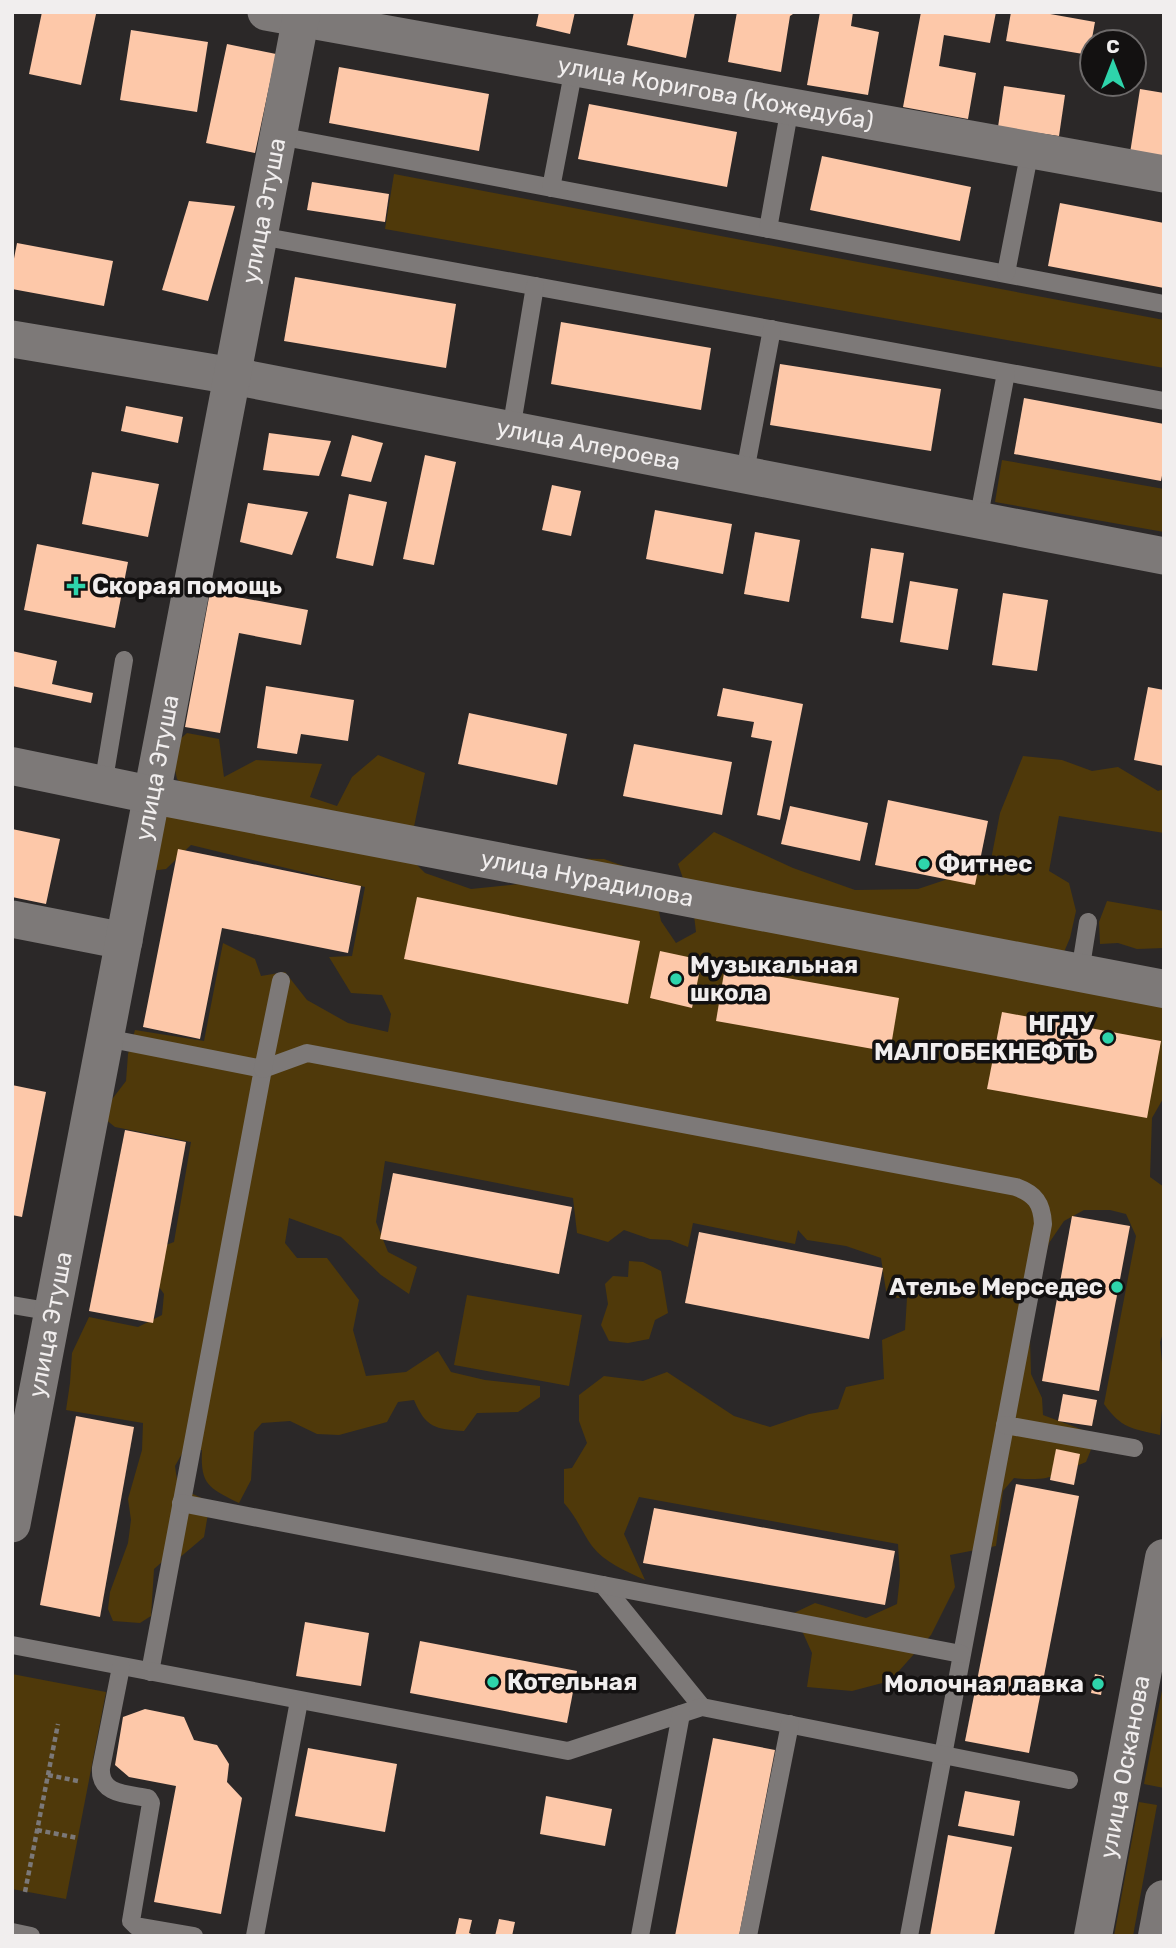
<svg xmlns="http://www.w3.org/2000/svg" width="1176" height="1948" font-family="Rubik,sans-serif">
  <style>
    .green { fill: #4f390a }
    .building { fill: #fdc8a9 }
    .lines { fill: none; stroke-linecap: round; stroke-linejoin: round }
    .path { stroke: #7b7878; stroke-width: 4.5; stroke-dasharray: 5 3.5; stroke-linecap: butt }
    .lane { stroke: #7d7978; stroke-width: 18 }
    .street { stroke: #7d7978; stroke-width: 37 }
    .secondary { stroke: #7d7978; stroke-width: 38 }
    .poi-dot { fill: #2ed4ab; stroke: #131111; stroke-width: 2.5 }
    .labels { text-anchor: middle; stroke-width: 7; stroke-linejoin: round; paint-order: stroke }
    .street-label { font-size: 24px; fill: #f1eeee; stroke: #131111 }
    .poi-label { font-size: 24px; font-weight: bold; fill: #f1eeee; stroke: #131111; text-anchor: start }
  </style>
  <rect width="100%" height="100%" fill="#2b2828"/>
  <g class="green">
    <polygon points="394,174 1164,320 1164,368 385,229"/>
    <polygon points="1002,460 1164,489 1164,532 995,502"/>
    <path d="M187 733 219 739 224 777 256 760 322 764 310 797 337 806 352 777 378 755 425 773 408 856 425 873 471 889 519 884 526 858 604 859 651 876 661 921 676 943 696 932 693 907 678 864 714 832 793 868 855 890 918 889 990 865 1000 813 1023 756 1062 760 1092 771 1118 767 1158 791 1164 789V833L1059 816 1049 871 1069 883 1076 911 1070 938 1061 959 1164 1006V1097L1152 1118 1150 1177 1164 1187V1331L1160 1342 1164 1383 1160 1435C1131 1428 1122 1429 1104 1404L1136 1236 1126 1214 1110 1210H1084L1064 1221 1049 1243 1040 1276 1030 1339 1031 1374 1042 1398 1043 1415 1091 1433 1092 1447 1086 1462C1053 1475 1052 1482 1014 1478L1003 1491 996 1546 950 1555 955 1587 931 1635 890 1681 852 1691 807 1687 812 1653 794 1613 815 1603 866 1618 897 1604 900 1576 898 1544 639 1497 624 1534 645 1580C626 1571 605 1563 592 1546 582 1532 576 1516 564 1503V1469L572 1468 587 1443 579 1421V1395L604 1376 643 1381 667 1372 734 1416 770 1427 809 1414 838 1409 846 1387 884 1379 882 1340 905 1330 907 1298H897L886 1291 881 1258 846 1246 807 1240 798 1230 795 1244 693 1223 688 1247 670 1240 650 1239 624 1230 608 1242 577 1233 573 1198 385 1161 376 1222 388 1252 417 1267 409 1294 381 1275 341 1237 289 1218 285 1243 297 1258H327L359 1300 353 1330 366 1376 406 1372 438 1351 451 1372 485 1380 540 1386V1397L518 1412 477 1413 464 1431C435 1429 426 1428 414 1400L398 1402 387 1422 339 1435 317 1434 290 1421 262 1423 254 1432 251 1480 239 1503C210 1488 200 1486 202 1450H184L175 1466 178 1487 210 1502 204 1537 178 1559 162 1562 154 1569 151 1616 140 1623 113 1621 108 1609 110 1592 128 1543 131 1520 128 1499 142 1450 143 1423 66 1410 70 1383 72 1353 89 1317 138 1327 162 1315 164 1294 145 1267 147 1252 174 1242 191 1142 115 1127 100 1115 126 1081 128 1054 135 1030 204 1041 223 943 255 959 261 976 285 972 307 1000 348 1023 388 1032 391 1014 382 995 351 993 329 957 352 956 365 887 191 845 166 869 150 871 128 846 194 795 177 779 170 748Z"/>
    <polygon points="1107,901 1164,911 1164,948 1137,949 1118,943 1100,944 1099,922"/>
    <polygon points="629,1261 643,1262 661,1271 668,1313 655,1320 649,1339 628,1343 609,1341 601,1325 608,1304 605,1284 613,1276 628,1277"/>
    <polygon points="467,1295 582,1315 569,1386 454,1365"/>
    <polygon points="12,1674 106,1692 66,1899 12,1889"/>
    <polygon points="1164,1680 1164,1788 1144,1784"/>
    <polygon points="1139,1802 1157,1805 1133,1936 1114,1936"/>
  </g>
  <g class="building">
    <polygon points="42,12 96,14 81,85 29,74"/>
    <polygon points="539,12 575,12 570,34 536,26"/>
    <polygon points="634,12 695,12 686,58 627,45"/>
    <polygon points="737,12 796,12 790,16 781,72 728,62"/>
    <polygon points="820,12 853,12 851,26 879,32 868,95 807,85"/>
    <polygon points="921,12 996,12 990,43 944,35 939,66 976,73 968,119 903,107"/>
    <polygon points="1011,12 1039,12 1095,22 1089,55 1006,41"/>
    <polygon points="131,30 208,42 197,112 120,100"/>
    <polygon points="227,44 276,54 255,153 206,143"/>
    <polygon points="339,67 489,94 479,151 329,123"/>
    <polygon points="1004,86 1065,95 1059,136 998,127"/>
    <polygon points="1140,89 1164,93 1164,159 1130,153"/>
    <polygon points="589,104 737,132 727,187 578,159"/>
    <polygon points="822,156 971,187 960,241 810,210"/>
    <polygon points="312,182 389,194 385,222 307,210"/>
    <polygon points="189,201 235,206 208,301 162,290"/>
    <polygon points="1060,203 1164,223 1164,288 1048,266"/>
    <polygon points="17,243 113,261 104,306 12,289 12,269"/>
    <polygon points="295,277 456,304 446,368 284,341"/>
    <polygon points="561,322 711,348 701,410 551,384"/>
    <polygon points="780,364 941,389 931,451 770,425"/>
    <polygon points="1024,398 1164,424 1164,465 1161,481 1014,454"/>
    <polygon points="126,406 183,417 178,443 121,431"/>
    <polygon points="269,433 331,441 319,476 263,470"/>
    <polygon points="352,435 383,443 371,482 341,476"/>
    <polygon points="425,455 456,462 434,565 403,559"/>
    <polygon points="92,472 159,484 148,537 82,524"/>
    <polygon points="552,485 581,491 571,536 542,530"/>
    <polygon points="349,494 387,502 373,566 336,558"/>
    <polygon points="248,503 308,512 292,555 240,542"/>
    <polygon points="655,510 732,524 723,574 646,559"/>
    <polygon points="755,532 800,540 789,602 744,594"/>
    <polygon points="37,544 128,562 115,628 24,610"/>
    <polygon points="871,548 904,553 893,623 861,618"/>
    <polygon points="910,581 958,589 948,650 900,642"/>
    <polygon points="210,592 308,610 301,645 239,633 220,733 185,727"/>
    <polygon points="1003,593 1048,600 1037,671 992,665"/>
    <polygon points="12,651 57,661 52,684 93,693 91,703 12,686"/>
    <polygon points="266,686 354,700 348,741 301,734 297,754 257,748"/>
    <polygon points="1148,687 1164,690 1164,766 1134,760"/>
    <polygon points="723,688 803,704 780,820 757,815 772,741 751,737 754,722 717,716"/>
    <polygon points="469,713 567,734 557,785 458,764"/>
    <polygon points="634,744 732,762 722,815 623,796"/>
    <polygon points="888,800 988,821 975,885 875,865"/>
    <polygon points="790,806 868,823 860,861 781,844"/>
    <polygon points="12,829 60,839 46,904 12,897"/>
    <polygon points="178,849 361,886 348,953 222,928 200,1039 143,1027"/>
    <polygon points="417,897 640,941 628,1004 404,959"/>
    <polygon points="660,951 702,960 692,1008 650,998"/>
    <polygon points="725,967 899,998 890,1052 716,1021"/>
    <polygon points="1002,1012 1161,1041 1147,1118 987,1089"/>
    <polygon points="12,1085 46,1092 22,1217 12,1215"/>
    <polygon points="125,1130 186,1142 153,1323 89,1311"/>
    <polygon points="393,1173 572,1207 559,1274 380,1239"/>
    <polygon points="1072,1216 1130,1226 1099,1391 1042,1381"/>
    <polygon points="699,1232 883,1268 869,1339 685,1303"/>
    <polygon points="1063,1394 1097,1400 1092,1426 1058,1421"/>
    <polygon points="76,1416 134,1427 100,1617 40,1605"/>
    <polygon points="1056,1449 1080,1454 1074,1485 1050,1480"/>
    <polygon points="1016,1484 1079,1496 1029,1753 965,1741"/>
    <polygon points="654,1508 895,1551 885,1605 643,1563"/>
    <polygon points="305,1622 369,1633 361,1686 296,1676"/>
    <polygon points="420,1641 577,1671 567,1723 410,1693"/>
    <polygon points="1095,1674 1104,1676 1101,1695 1091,1693"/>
    <polygon points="145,1709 184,1717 194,1740 217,1745 229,1764 227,1782 242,1798 221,1914 154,1902 176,1786 129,1777 115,1765 123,1717"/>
    <polygon points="713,1738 775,1750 739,1936 675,1936"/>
    <polygon points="308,1748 397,1764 385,1832 295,1816"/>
    <polygon points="965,1791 1020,1801 1014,1836 958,1826"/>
    <polygon points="546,1796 612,1809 605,1846 540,1834"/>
    <polygon points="948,1835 1012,1847 994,1936 930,1936"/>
    <polygon points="459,1918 472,1920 469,1933 477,1936 455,1936"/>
    <polygon points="499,1919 515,1922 512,1936 495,1936"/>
  </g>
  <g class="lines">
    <g class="path">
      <polyline points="48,1775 78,1781"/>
      <polyline points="37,1830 78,1838"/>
      <polyline points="25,1892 58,1724"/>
    </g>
    <g class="lane">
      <polyline points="279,136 1164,304"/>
      <polyline points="551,188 574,68"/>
      <polyline points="768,229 790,107"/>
      <polyline points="260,236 1164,401"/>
      <polyline points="1006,273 1030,150"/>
      <polyline points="511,430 535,286"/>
      <polyline points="744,477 772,329"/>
      <polyline points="978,521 1006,373"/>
      <polyline points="103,785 124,660"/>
      <polyline points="1080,972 1088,922"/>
      <polyline points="106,1038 263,1069 150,1672"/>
      <path d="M263 1069 307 1053 1016 1187C1035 1194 1042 1203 1043 1224L909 1936"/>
      <polyline points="263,1069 281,981"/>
      <polyline points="12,1305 53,1312"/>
      <polyline points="1005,1425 1134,1448"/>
      <polyline points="181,1503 603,1585 702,1707"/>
      <polyline points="603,1585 961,1654"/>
      <polyline points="12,1645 568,1751 702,1707 1069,1780"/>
      <path d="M121 1667 101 1768C99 1795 128 1794 148 1798L151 1803 131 1921 136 1926 194 1936"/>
      <polyline points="12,1932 31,1936"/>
      <polyline points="255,1936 299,1701"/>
      <polyline points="640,1936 681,1714"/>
      <polyline points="748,1936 790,1724"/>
    </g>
    <g class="street">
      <path id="s1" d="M266 12 1164 174"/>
      <path id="s2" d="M12 339 233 376 1164 556"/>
      <polyline points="12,919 124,941"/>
      <path id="s3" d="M12 1524 302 12"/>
    </g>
    <g class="secondary">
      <path id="s4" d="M12 766 152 795 1164 989"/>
      <path id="s5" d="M1093 1936 1164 1558"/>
      <polyline points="1157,1936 1164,1899"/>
    </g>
  </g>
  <g class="poi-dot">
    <path d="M72.5 575.5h7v7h7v7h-7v7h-7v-7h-7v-7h7z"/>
    <circle cx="924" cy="864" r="7"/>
    <circle cx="676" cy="979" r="7"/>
    <circle cx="1108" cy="1038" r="7"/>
    <circle cx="1117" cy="1287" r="7"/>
    <circle cx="493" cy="1682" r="7"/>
    <circle cx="1098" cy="1684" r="7"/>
  </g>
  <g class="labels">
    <g class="street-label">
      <text dy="8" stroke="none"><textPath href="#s1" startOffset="457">улица Коригова (Кожедуба)</textPath></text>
      <text dy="8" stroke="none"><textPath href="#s3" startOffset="1337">улица Этуша</textPath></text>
      <text dy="8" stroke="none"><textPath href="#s2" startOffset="586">улица Алероева</textPath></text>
      <text dy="8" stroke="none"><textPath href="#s3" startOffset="770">улица Этуша</textPath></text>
      <text dy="8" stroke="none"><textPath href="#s4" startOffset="586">улица Нурадилова</textPath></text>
      <text dy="8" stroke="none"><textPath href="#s3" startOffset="203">улица Этуша</textPath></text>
      <text dy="8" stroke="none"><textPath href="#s5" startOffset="172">улица Осканова</textPath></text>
    </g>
    <g class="poi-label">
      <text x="92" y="594">Скорая помощь</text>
      <text x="938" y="872">Фитнес</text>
      <text x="690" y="973">Музыкальная<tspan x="690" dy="28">школа</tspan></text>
      <text x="1094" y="1032" text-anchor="end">НГДУ<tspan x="1094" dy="28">МАЛГОБЕКНЕФТЬ</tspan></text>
      <text x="1103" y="1295" text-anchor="end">Ателье Мерседес</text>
      <text x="507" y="1690">Котельная</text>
      <text x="1084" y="1692" text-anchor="end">Молочная лавка</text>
    </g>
  </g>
  <rect width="1176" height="1948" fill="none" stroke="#f1eeee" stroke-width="28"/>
  <g transform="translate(1113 63)"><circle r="33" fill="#131111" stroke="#6c6969" stroke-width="2"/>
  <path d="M0-5L12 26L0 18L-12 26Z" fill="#2ed4ab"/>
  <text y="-10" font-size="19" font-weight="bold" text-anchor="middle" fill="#f1eeee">С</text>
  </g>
</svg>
